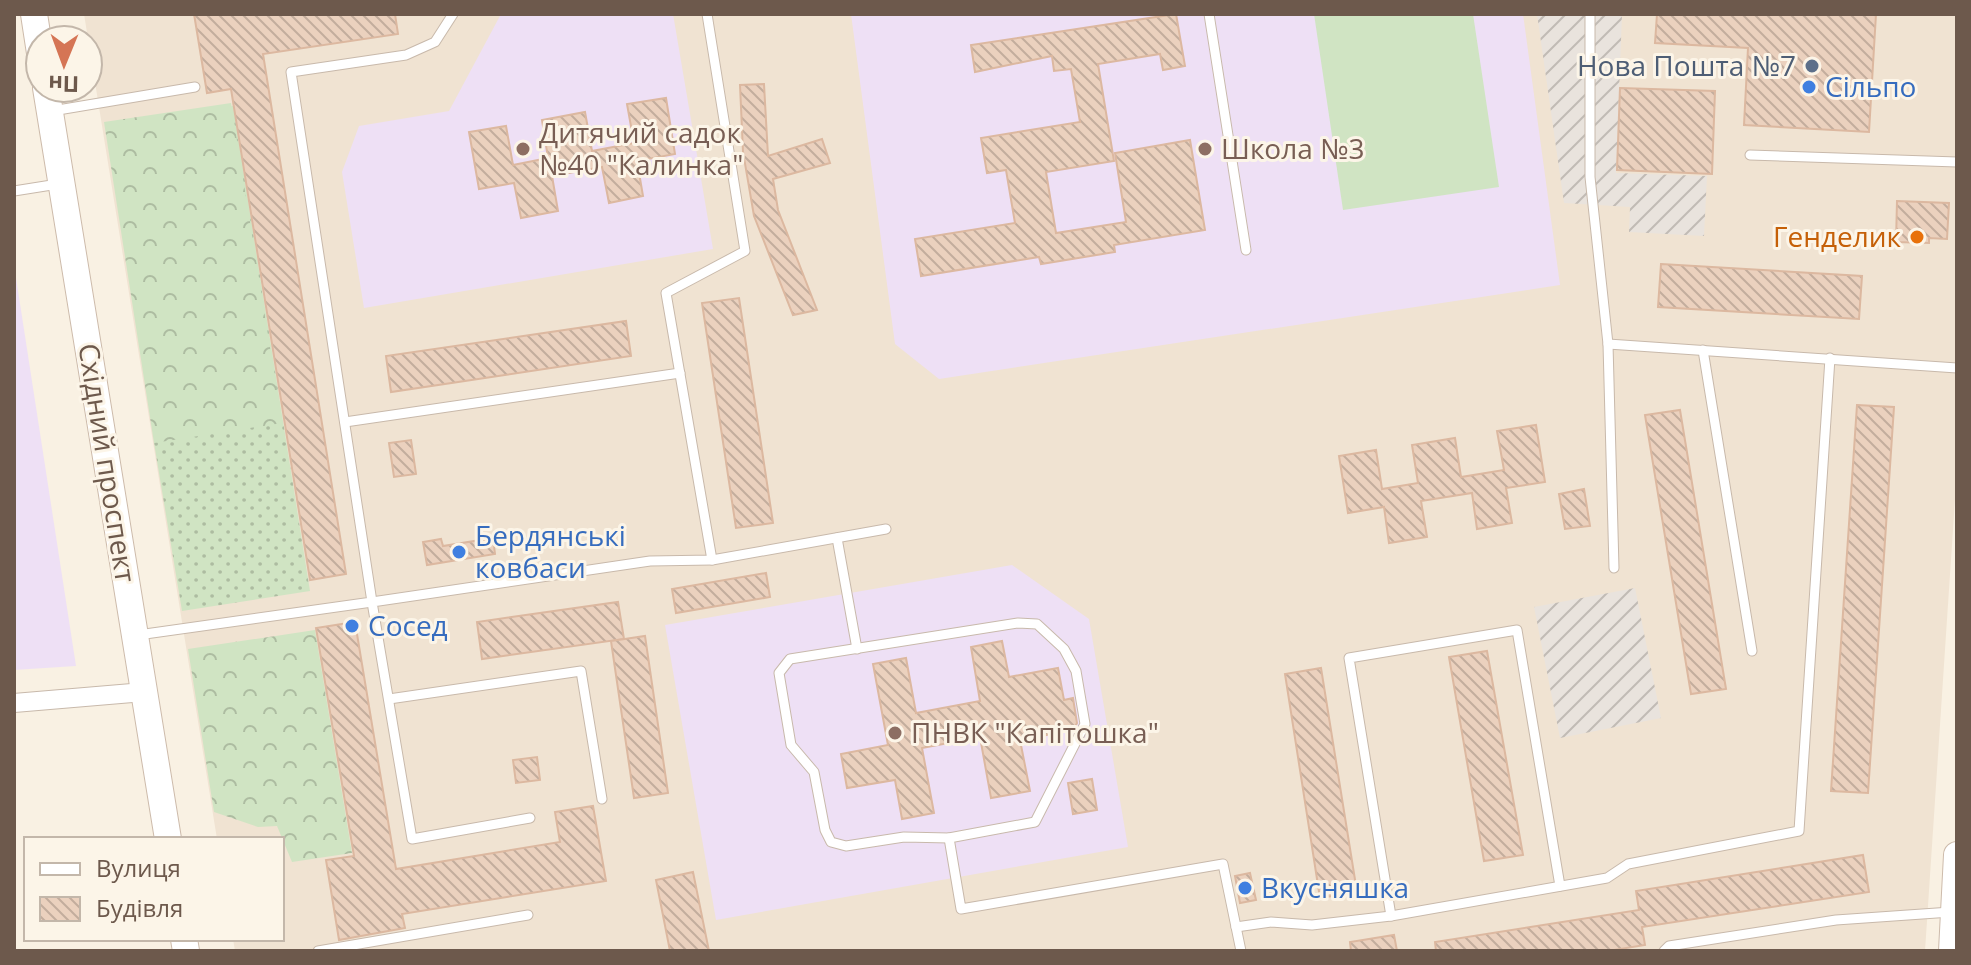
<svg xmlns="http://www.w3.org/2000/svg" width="1971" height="965" font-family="'Open Sans',sans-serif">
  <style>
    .residential { fill: #f0e3d2 }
    .industrial { fill: url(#industrial-furrows) }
    .education { fill: #eee0f5 }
    .grass { fill: url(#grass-dots) }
    .forest { fill: url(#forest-crowns) }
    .garden { fill: #d0e4c3 }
    .building { fill: url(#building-back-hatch); stroke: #dcb8a0; stroke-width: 2 }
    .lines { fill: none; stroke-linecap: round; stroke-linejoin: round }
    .lane-casing { stroke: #c8b9ab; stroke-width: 11 }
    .street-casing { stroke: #c8b9ab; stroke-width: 20 }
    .secondary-casing { stroke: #cdbbab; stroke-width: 28 }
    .lane { stroke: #fff; stroke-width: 9 }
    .street { stroke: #fff; stroke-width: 18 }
    .secondary { stroke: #fff; stroke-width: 26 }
    .service-dot { fill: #5c6f8a; stroke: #fcf5e8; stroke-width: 3 }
    .shop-dot { fill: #3f7fe0; stroke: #fcf5e8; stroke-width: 3 }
    .education-dot { fill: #8d6e63; stroke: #fcf5e8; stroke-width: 3 }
    .food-dot { fill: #e8710a; stroke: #fcf5e8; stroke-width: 3 }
    .labels { text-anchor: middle; stroke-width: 6; stroke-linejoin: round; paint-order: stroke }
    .service-label { font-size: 28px; fill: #4e5e75; stroke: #fcf5e8; text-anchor: end }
    .shop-label { font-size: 28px; fill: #366cbe; stroke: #fcf5e8; text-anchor: start }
    .education-label { font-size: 28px; fill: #785e54; stroke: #fcf5e8; text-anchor: start }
    .food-label { font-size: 28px; fill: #c56008; stroke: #fcf5e8; text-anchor: end }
    .street-label { font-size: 28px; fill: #6d594c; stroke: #fcf5e8 }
  </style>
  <defs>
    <pattern id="industrial-furrows" width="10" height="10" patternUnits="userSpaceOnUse" patternTransform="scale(2)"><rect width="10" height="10" fill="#e9e3dd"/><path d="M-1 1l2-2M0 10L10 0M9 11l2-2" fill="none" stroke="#c1bbb5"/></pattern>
    <pattern id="grass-dots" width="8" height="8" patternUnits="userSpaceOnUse" patternTransform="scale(2)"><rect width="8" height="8" fill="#d0e4c3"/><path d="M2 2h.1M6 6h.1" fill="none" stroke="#adbca1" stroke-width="1.8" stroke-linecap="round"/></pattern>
    <pattern id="forest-crowns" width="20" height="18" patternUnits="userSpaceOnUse" patternTransform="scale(2)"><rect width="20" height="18" fill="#d0e4c3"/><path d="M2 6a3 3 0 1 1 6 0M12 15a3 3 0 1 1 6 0" fill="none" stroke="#adbca1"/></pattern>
    <pattern id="building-back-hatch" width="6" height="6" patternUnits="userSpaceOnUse" patternTransform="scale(2)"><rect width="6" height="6" fill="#ebd1be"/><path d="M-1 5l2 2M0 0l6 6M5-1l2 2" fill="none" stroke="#c3ad9d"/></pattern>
  </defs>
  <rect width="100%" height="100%" fill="#f9f1e3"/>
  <polygon class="residential" points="84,14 1957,14 1957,469 1925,951 235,951 233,939 282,939 282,839 217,839"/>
  <g class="industrial">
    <polygon points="1537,14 1622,14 1616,173 1707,176 1704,236 1629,232 1630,207 1564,203"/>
    <polygon points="1635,588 1661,718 1560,738 1534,607"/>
  </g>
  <g class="education">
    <polygon points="501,14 673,14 713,249 364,308 342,172 359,126 449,111"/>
    <polygon points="851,14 1523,14 1560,285 939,379 895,344"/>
    <polygon points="14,265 76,666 14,670"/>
    <polygon points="1012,565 1089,619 1128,847 716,920 665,625"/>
  </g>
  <polygon class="grass" points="233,106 310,591 182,611 154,443 190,113"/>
  <g class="forest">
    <polygon points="231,103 282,423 154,443 104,122"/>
    <polygon points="315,630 352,853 292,862 277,826 258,827 214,812 188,649"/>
  </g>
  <polygon class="garden" points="1314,14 1473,14 1499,187 1343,210"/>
  <g class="building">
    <polygon points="194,14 395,14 398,34 263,54 346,574 310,580 231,89 207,93"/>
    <polygon points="1176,14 1185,66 1163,70 1160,54 1098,64 1114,161 1046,172 1056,233 1126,222 1115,153 1190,140 1205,230 1114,245 1115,252 1041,264 1039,257 921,276 915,239 1015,223 1006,170 987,173 981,138 1080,122 1071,69 1054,71 1052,56 975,72 971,45"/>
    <polygon points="1657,14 1876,14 1869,132 1744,125 1748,48 1655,43"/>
    <polygon points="764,84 768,156 822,139 830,163 773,179 778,210 817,310 793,315 754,216 743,152 740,85"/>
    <polygon points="1620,88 1715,91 1712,174 1617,170"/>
    <polygon points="666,98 675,154 637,161 643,196 609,203 602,167 552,176 558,211 521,218 514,183 479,189 469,132 506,126 513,165 548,158 542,120 585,112 592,151 634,143 627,104"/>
    <polygon points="1897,201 1949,203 1947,239 1929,238 1929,243 1896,242"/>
    <polygon points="1661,264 1862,276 1859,319 1658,307"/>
    <polygon points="739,298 773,523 736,528 702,303"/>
    <polygon points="626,321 631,356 391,392 386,356"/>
    <polygon points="1857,405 1894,407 1868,793 1831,791"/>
    <polygon points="1680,410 1726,689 1691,694 1645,415"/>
    <polygon points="1536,425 1545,482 1506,488 1512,523 1477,529 1472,493 1421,501 1427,537 1389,543 1384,507 1348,513 1339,456 1376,450 1382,489 1418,483 1412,445 1455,438 1461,477 1504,470 1497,431"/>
    <polygon points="411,440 416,474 394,477 389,443"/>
    <polygon points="1584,489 1590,526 1565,529 1559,494"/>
    <polygon points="493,538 495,554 427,565 423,542 441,539 443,546"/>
    <polygon points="766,573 770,597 676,613 672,589"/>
    <polygon points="618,602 624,639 482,659 477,622"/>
    <polygon points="355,622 396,869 560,842 555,812 593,806 606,881 402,914 405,928 339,940 326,860 354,856 316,628"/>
    <polygon points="645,636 668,793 634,798 611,641"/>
    <polygon points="1002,641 1009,677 1058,668 1064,700 1073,698 1077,723 1073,730 1020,740 1030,791 991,798 980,737 922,748 934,813 902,819 895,780 847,788 841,754 888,745 873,664 906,658 916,713 980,701 971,647"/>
    <polygon points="1487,651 1523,855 1484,861 1449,657"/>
    <polygon points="1321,668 1357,892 1320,898 1285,674"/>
    <polygon points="537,757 540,780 516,783 513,760"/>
    <polygon points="1092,779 1097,810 1073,814 1068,783"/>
    <polygon points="1863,855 1869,892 1642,927 1645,945 1608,951 1436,951 1435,942 1639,910 1636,891"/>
    <polygon points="693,872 709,951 670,951 656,880"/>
    <polygon points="1250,873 1256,900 1240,903 1235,876"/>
    <polygon points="1394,935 1397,951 1351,951 1350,942"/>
  </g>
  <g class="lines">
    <defs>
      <g id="lane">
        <polyline points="1209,14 1246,250"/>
        <polyline points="1590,14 1590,177 1608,344 1614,568"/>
        <polyline points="52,111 195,87"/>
        <polyline points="1750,155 1957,162"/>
        <polyline points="14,191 58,184"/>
        <polyline points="1608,344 1957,368"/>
        <polyline points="1703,350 1752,651"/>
        <polyline points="345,422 680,373"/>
        <polyline points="837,538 857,649"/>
        <polyline points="712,560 886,529"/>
        <polygon points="1018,623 1037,624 1064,649 1076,671 1085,724 1035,822 949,838 904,837 846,846 831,842 825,830 814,772 791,745 779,673 790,659"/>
        <polyline points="138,635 372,602 291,72 406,55 435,42 453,14"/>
        <polyline points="389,699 581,671 602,799"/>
        <polyline points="530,818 412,839 372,602 650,561 712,560 666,293 745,251 707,14"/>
        <polyline points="949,838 961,909 1223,864 1241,951"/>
        <polyline points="1391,916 1349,658 1517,630 1560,886"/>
        <polyline points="1236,927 1271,922 1312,925 1391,916 1607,878 1628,864 1799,831 1830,358"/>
        <polyline points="318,951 528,915"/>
        <polyline points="1664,951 1669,946 1836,920 1951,912"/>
      </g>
      <polyline id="street" points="14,703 144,692"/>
      <g id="secondary">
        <polyline points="34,14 40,53"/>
        <polyline points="46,88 168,839"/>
        <polyline points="184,939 186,951"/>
        <polyline points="1952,951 1957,855"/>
      </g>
    </defs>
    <use href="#lane" class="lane-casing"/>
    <use href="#street" class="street-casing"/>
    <use href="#secondary" class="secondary-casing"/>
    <use href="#lane" class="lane"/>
    <use href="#street" class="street"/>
    <use href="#secondary" class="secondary"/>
  </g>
  <circle class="service-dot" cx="1812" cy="66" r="8"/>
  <g class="shop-dot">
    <circle cx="1809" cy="87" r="8"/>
    <circle cx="459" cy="552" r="8"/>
    <circle cx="352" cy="626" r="8"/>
    <circle cx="1245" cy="888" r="8"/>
  </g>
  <g class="education-dot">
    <circle cx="523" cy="149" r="8"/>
    <circle cx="1205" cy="149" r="8"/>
    <circle cx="895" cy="733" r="8"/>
  </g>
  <circle class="food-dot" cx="1917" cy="237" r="8"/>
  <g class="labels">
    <g class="service-label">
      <text x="1796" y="76">Нова Пошта №7</text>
    </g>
    <g class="shop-label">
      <text x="1825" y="97">Сільпо</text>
      <text x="475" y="546">Бердянські<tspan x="475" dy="32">ковбаси</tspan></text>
      <text x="368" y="636">Сосед</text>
      <text x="1261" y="898">Вкусняшка</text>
    </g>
    <g class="education-label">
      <text x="539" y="143">Дитячий садок<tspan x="539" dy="32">№40 "Калинка"</tspan></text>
      <text x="1221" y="159">Школа №3</text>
      <text x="911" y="743">ПНВК "Капітошка"</text>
    </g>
    <g class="food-label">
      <text x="1901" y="247">Генделик</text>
    </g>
    <g class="street-label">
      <text transform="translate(107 463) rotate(81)" y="10">Східний проспект</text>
    </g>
  </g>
  <rect width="1971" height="965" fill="none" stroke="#6d594c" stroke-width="32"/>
  <rect x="24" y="837" width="260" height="104" fill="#fcf5e8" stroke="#c3b7aa" stroke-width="2"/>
  <rect x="40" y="863" width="40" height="12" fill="#ffffff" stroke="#c3b7aa" stroke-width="2"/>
  <text x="96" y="877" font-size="24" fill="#6d594c">Вулиця</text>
  <rect x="40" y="897" width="40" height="24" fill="url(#building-back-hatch)" stroke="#c3b7aa" stroke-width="2"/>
  <text x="96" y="917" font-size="24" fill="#6d594c">Будівля</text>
  <g transform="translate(64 64) rotate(181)"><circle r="38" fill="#fcf5e8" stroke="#c3b7aa" stroke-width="2"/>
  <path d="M0-6L14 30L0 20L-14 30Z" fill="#d57555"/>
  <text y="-12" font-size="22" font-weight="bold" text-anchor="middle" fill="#6d594c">Пн</text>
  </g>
</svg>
